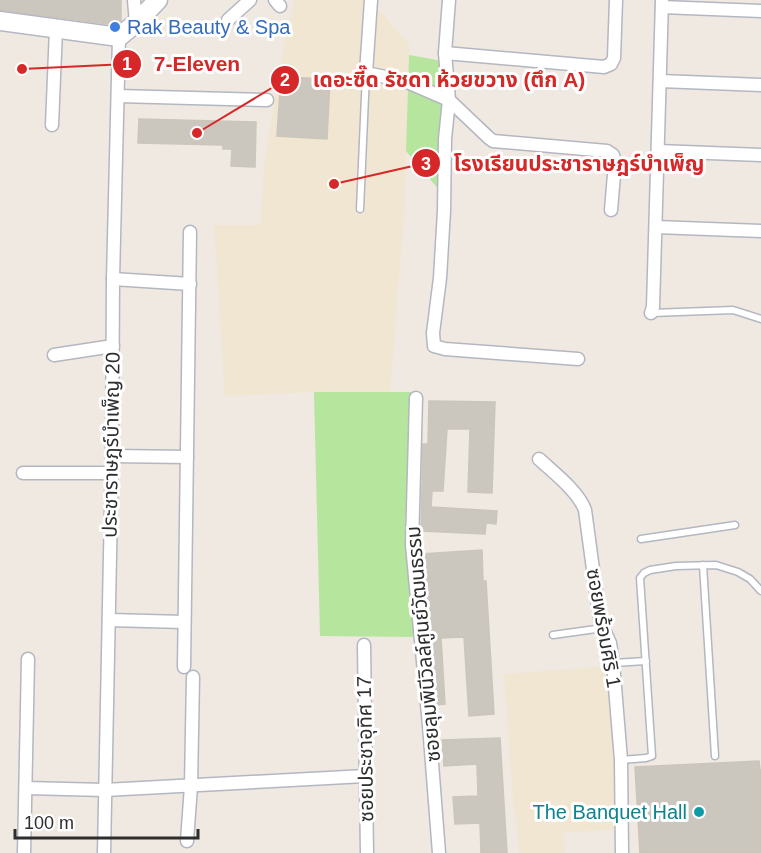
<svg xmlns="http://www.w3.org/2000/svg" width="761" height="853" font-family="Helvetica,'Noto Sans Thai',sans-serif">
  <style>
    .education { fill: #f0e6d1 }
    .green { fill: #b6e59e }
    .building { fill: #cbc7bf; stroke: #cbc5ba; stroke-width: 1.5 }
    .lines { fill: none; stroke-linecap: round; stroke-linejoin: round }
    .lane-casing { stroke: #b4b7c1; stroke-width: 9 }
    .street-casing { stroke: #b4b7c1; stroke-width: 15 }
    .secondary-casing { stroke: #b4b7c1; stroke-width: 21 }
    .lane { stroke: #fff; stroke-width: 6 }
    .street { stroke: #fff; stroke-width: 12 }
    .secondary { stroke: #fff; stroke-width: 18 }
    .shop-dot { fill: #3f7fe0; stroke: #fff; stroke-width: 2 }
    .culture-dot { fill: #0f9aa8; stroke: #fff; stroke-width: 2 }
    .labels { text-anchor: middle; stroke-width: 6; stroke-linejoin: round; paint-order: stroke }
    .shop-label { font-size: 20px; fill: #366cbe; stroke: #fff; text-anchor: start }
    .street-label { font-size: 20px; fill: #2e2e2e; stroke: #fff }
    .culture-label { font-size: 20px; fill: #0d838f; stroke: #fff; text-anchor: end }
    .leader { fill: none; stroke: #d62828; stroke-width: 2 }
    .callout-dot { fill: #d62828; stroke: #fff; stroke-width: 2 }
    .mark-label { font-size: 18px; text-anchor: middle; font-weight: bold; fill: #fff }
    .callout-label { font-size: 21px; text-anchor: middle; font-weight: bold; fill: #d62828; stroke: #fff; stroke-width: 6; stroke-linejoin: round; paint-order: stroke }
  </style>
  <rect width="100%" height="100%" fill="#efe9e1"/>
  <g class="education">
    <polygon points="295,0 372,0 377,8 409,44 405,202 390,392 314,392 225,396 214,225 261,225 264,165 286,34"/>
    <polygon points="610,666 619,829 563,833 565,853 519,853 518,834 514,812 504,674"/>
  </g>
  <g class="green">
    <polygon points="409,55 443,61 443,108 441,192 406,151"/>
    <polygon points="314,392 411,392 407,532 415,637 320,636"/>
  </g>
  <g class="building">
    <polygon points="0,0 121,0 121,21 116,25 0,10"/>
    <polygon points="281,77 330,79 327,139 277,136"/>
    <polygon points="139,119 256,122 255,167 231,166 232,149 223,149 223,145 138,143"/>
    <polygon points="429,401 495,402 492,493 468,492 470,429 447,429 443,491 432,491 431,507 497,511 496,524 486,523 485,534 421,531 423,444 428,444"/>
    <polygon points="482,550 483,581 486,581 494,714 469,716 464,637 441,638 445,704 435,705 421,554"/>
    <polygon points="500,738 507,853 481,853 480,823 455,824 453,797 478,796 477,764 444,766 442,740"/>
    <polygon points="759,761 760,770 761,770 761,853 640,853 635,767"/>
  </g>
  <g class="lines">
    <defs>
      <g id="lane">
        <polyline points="360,209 366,74"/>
        <polyline points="652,313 733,310 761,319"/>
        <polyline points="641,539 735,525"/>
        <polyline points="703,565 715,756"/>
        <polyline points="553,635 603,628"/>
        <polyline points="613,663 646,661"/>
        <polyline points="621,760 646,758 652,756 640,578 644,573 650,570 676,566 716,565 738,572 750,579 761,591"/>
      </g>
      <g id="street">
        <polyline points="134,0 136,23"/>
        <polyline points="275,0 280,6"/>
        <polyline points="371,0 366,73 405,81 449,100 489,138 493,141 607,151 613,155 615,163 611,210"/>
        <polyline points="449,0 445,53 449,100 445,139 444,211 440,278 433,333 434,346 445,349 578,359"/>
        <polyline points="662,7 761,11"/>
        <polyline points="228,20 250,0"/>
        <polyline points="445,53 604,67 611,64 614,58 616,0"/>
        <polyline points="660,81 761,85"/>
        <polyline points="118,96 267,100"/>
        <polyline points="52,125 56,29"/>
        <polyline points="658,151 761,155"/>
        <polyline points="656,227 761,231"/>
        <polyline points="113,279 190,284"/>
        <polyline points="651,313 653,307 662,0"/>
        <polyline points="54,355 113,346"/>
        <polyline points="416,398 412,545 429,725 439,853"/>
        <polyline points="112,456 187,457"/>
        <path d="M539 459C554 473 578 491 585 510L600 621 610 643 613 663 621 760 622 853"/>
        <polyline points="23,473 112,473"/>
        <polyline points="109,620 184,622"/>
        <polyline points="364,645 367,853"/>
        <polyline points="184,667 190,232"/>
        <polyline points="26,788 105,790 365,776"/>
        <polyline points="187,841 191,786 193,677"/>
        <polyline points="24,853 28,659"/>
        <polyline points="104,853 112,456 113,279 119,37"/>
      </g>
      <polyline id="secondary" points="0,21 119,37 136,23 158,0"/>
    </defs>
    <use href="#lane" class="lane-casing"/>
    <use href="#street" class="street-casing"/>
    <use href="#secondary" class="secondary-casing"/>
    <use href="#lane" class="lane"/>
    <use href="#street" class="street"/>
    <use href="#secondary" class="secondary"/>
  </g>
  <circle class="shop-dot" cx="115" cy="27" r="6"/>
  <circle class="culture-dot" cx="699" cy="812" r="6"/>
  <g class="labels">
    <g class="shop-label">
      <text x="127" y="34">Rak Beauty &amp; Spa</text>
    </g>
    <g class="street-label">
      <text transform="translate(111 445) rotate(-89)" y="7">ประชาราษฎร์บำเพ็ญ 20</text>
      <text transform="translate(604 628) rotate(80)" y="7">ซอยพร้อมศิริ 1</text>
      <text transform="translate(423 644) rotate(-95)" y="7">ซอยลุมพินีวิลล์ศูนย์วัฒนธรรม</text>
      <text transform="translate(365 749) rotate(-91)" y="7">ซอยประชาอุทิศ 17</text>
    </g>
    <g class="culture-label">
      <text x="687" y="819">The Banquet Hall</text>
    </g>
  </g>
  <path class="leader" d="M22 69L127 64M197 133L285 80M334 184L426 163"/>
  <g class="callout-dot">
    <circle cx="22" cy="69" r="6"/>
    <circle cx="197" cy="133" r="6"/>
    <circle cx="334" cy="184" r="6"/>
    <circle cx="127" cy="64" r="15"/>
    <circle cx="285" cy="80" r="15"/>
    <circle cx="426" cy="163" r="15"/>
  </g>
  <g class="mark-label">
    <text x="127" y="70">1</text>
    <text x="285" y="86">2</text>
    <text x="426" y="170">3</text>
  </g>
  <g class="callout-label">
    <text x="197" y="71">7-Eleven</text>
    <text x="449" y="87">เดอะซี๊ด รัชดา ห้วยขวาง (ตึก A)</text>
    <text x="579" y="171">โรงเรียนประชาราษฎร์บำเพ็ญ</text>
  </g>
  <path d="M15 829v9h183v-9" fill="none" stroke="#2e2e2e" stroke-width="3"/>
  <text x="24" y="829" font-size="18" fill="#2e2e2e" stroke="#ffffff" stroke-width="4.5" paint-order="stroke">100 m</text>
</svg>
